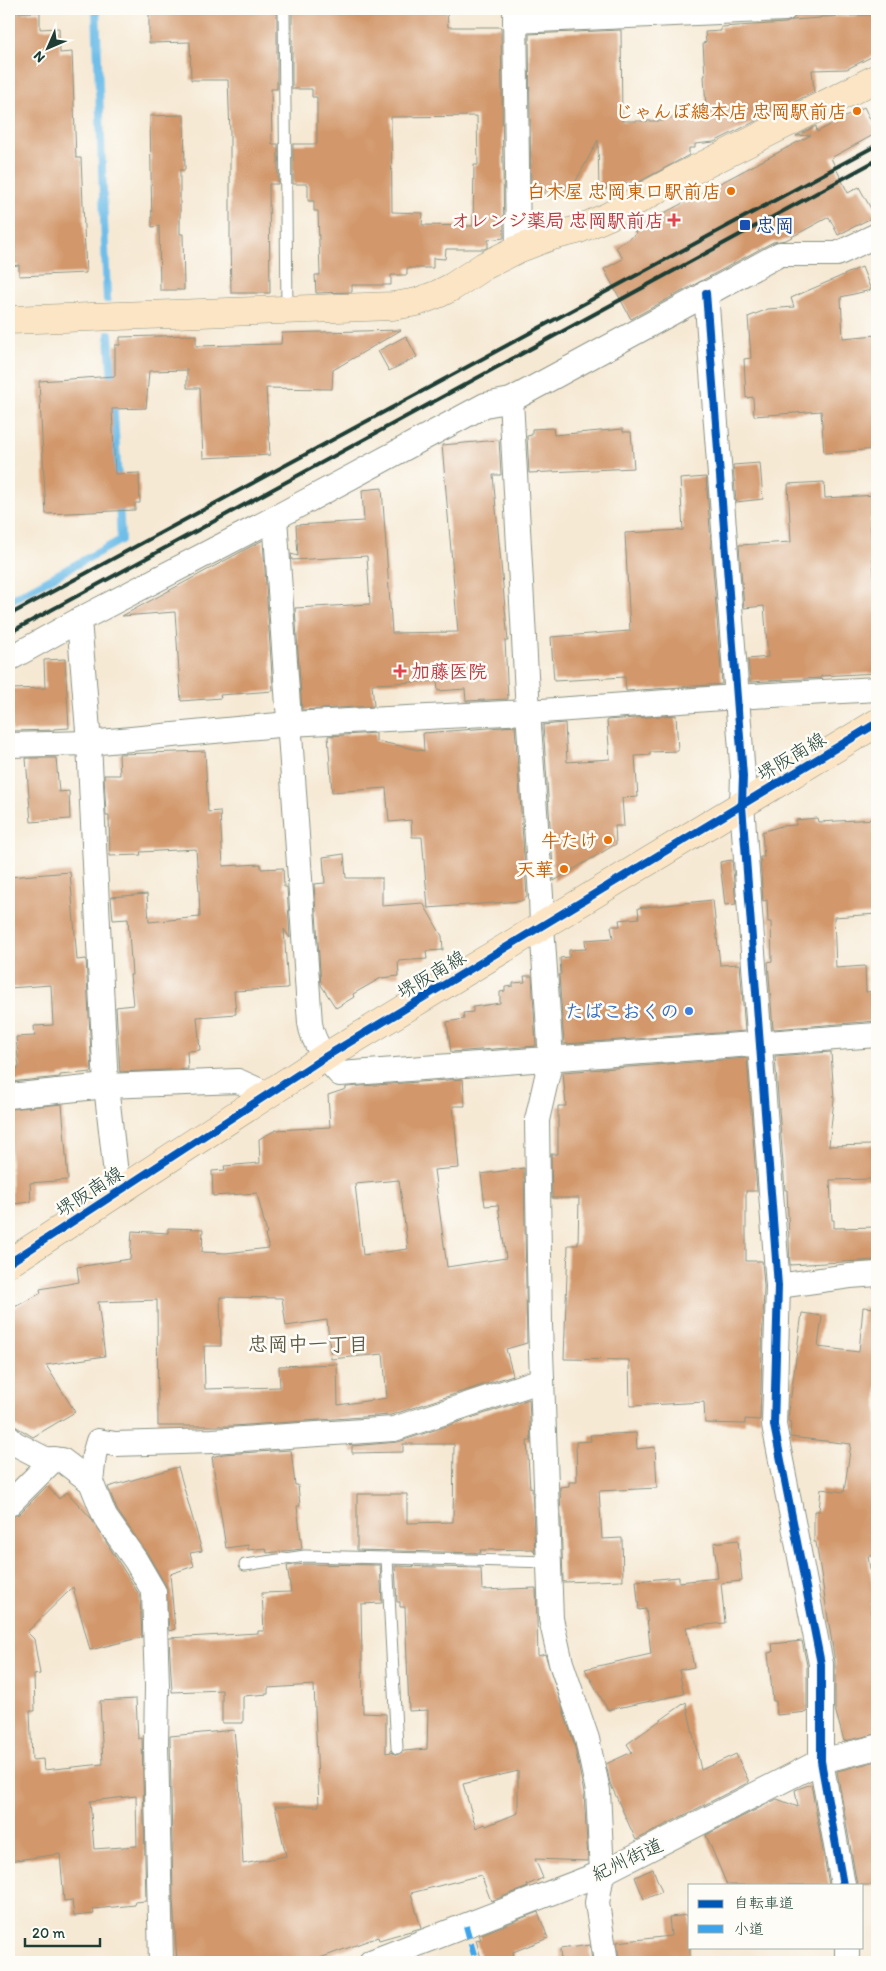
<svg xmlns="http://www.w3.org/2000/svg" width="886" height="1971" font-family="Itim,'Klee One',sans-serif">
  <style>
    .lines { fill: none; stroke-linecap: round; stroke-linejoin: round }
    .stream { stroke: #6ebee9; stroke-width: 8 }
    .building { fill: #d2976b; fill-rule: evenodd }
    .lane-casing { stroke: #8a9384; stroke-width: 13 }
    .street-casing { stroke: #8a9384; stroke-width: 26 }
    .secondary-casing { stroke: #8a9384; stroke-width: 29 }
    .lane { stroke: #fff; stroke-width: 11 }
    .street { stroke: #fff; stroke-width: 24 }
    .secondary { stroke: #fce5c4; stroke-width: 28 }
    .rail { stroke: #1f3d34; stroke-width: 4 }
    .quiet { stroke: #3da4eb; stroke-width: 6; stroke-dasharray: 12 6; stroke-linecap: butt }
    .cycleway-casing { stroke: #fdfcf7; stroke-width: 11 }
    .cycleway { stroke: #0057b8; stroke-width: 8 }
    .food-dot { fill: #e8710a; stroke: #fdfcf7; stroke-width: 2 }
    .health-dot { fill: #e0444e; stroke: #fdfcf7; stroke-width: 2 }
    .transit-dot { fill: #1a4fb4; stroke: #fdfcf7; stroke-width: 2 }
    .shop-dot { fill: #3f7fe0; stroke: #fdfcf7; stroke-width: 2 }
    .labels { text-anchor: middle; stroke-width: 5; stroke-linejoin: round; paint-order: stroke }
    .food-label { font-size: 19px; font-weight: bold; fill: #c56008; stroke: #fdfcf7; text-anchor: end }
    .health-label { font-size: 19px; font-weight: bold; fill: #be3a42; stroke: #fdfcf7; text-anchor: end }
    .transit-label { font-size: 19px; font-weight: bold; fill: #164399; stroke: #fdfcf7; text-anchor: start }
    .street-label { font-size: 19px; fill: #1f3d34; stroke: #fdfcf7 }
    .shop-label { font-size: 19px; font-weight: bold; fill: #366cbe; stroke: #fdfcf7; text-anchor: end }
    .neighbourhood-label { font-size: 20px; font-weight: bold; fill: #5e5c47; stroke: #fdfcf7 }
  </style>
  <rect width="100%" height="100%" fill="#fdfcf7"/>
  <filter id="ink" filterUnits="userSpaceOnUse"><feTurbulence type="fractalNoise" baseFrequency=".02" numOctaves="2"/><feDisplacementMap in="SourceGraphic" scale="10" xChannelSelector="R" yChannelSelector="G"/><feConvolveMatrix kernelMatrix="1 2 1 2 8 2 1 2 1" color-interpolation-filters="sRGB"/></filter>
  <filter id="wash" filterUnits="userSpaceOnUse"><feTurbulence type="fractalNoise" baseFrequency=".0096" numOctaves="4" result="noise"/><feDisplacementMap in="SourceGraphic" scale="20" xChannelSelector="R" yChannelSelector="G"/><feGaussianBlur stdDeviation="1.12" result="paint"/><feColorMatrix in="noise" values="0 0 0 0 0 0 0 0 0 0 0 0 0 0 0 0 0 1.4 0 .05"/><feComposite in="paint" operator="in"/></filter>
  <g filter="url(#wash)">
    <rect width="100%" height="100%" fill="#f6e9d4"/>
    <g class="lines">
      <g class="stream">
        <polyline points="96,9 107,299"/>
        <polyline points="109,334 112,385"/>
        <polyline points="113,399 118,482"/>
        <polyline points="9,601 121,540 119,501"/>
      </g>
    </g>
    <g id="blocks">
      <g class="building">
        <polygon points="149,9 277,9 277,89 271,89 272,144 278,144 278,184 269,184 270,293 231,293 230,237 230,133 228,80 191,80 190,42 149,43"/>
        <path d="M292 9H447L448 27H501L504 238 488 240V247L484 249H446L445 259 433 258V268H407V275H391V285H352V292L316 293 315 275H320L318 211H314V201H308V184H293V144H317V97H312V89H292ZM477 116 478 165H474L473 226 422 225 423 213 392 212 391 117Z"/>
        <polygon points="40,12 40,29 59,28 60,53 72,52 76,158 81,158 86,273 19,276 19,265 9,266 9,13"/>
        <polygon points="877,15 877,54 847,69 812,70 814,92 714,142 695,144 695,148 689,148 689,155 637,183 625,183 599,191 598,140 568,196 545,196 545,192 531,193 529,34 621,30 622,121 664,121 664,118 697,117 696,109 704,109 704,106 706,106 704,76 705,76 703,43 706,42 705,32 721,31 721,27 786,23 793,20 820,18 820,17"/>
        <polygon points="864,107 877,133 831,158 848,193 859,187 875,216 838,235 829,217 786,240 773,242 631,319 604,269 623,259 616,247 636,234 634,229 811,135 796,136 816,126 817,132"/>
        <polygon points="184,115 185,170 180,170 180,234 183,234 184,290 160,290 159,226 152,227 150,116"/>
        <polygon points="862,267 871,290 841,297 843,338 877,335 877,449 824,453 821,411 754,416 753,397 746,398 744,359 751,358 748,317 768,309 794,307 791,298"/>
        <polygon points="401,330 333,370 332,389 266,388 270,455 203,458 200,388 187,388 187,370 149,371 146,408 112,409 115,474 139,473 140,503 135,503 135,510 46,514 39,381 115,376 115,345 120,345 120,337 196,335 196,346 281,344 282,333"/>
        <polygon points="406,336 417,357 389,371 378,351"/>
        <polygon points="553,428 554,435 623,429 623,432 631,432 634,468 529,473 527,436 532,435 532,429"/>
        <polygon points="499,440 501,475 493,475 508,641 505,641 508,699 466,701 465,689 438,691 437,681 372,684 374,706 302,710 295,608 370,604 367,556 292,560 291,554 298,556 296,525 364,521 362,490 382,488 392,633 458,632 442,445"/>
        <polygon points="760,463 763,499 736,502 733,465"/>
        <polygon points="706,477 722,684 626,691 625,677 554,681 551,637 630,631 625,533 683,530 680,479"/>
        <polygon points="824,482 825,498 877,495 877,518 870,518 877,617 877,673 821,676 821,678 750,682 748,659 768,657 764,606 744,608 739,545 791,542 788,484"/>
        <polygon points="263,540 273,691 220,695 221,698 181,701 175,612 122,616"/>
        <polygon points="65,659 69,728 54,729 54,730 12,731 10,689 45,688 44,660"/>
        <polygon points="676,715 678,751 650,752 650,755 635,756 638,797 622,798 624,826 615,826 616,844 554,881 543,725 565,723 567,762 610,759 607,720"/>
        <polygon points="515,726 527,897 521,901 428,908 422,837 412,837 411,820 389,822 386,788 332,792 328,736 376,733 376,741 424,751 423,733"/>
        <polygon points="205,751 208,812 220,811 223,866 261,864 261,869 283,868 284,887 287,887 290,938 284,929 288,988 234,991 236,1014 197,1017 200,1050 187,1051 188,1069 120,1072 116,1007 133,1005 130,975 132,975 128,919 113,920 111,897 147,894 149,922 200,917 199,892 196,849 140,852 141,855 110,856 109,816 106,816 104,775 120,775 119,754"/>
        <polygon points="26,758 56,758 59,792 69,791 70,819 31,822"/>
        <polygon points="817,818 818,822 877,819 877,914 834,917 836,968 865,966 866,992 877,991 877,1021 773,1029 768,962 772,961 771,922 768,922 767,900 763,901 760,857 764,857 762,832 781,826 796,825 796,820"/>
        <polygon points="344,854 346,878 382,878 382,906 423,903 442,936 443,950 426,951 427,959 398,961 399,976 381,978 353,994 354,997 336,1008 321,985 314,884 325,883 323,857"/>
        <polygon points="732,860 736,904 725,905 720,862"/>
        <polygon points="70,872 77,960 86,959 92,1072 60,1075 60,1077 9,1082 9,1068 19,1068 16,1037 35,1036 34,1026 53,1025 51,985 9,988 9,877"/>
        <polygon points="713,900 720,965 740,964 745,1031 564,1044 559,975 561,974 560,958 569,957 569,950 586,949 585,940 613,938 611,926 620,926 619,920 639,918 638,908"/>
        <polygon points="524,976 532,976 536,1046 451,1052 447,1022 464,1019 463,1013 473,1012 473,1007 500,1003 500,992 505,991 505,987 513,986 513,983 525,982"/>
        <polygon points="831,1052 834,1099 829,1146 873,1145 874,1179 830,1180 832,1220 834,1220 834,1228 877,1227 877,1258 876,1260 790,1265 787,1190 785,1190 775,1056"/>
        <polygon points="747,1058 757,1191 746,1191 746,1261 762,1261 764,1286 760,1420 745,1419 745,1424 705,1423 704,1402 630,1406 629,1360 564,1359 568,1245 578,1245 579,1198 552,1198 551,1154 558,1154 558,1106 566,1106 563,1072"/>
        <path d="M463 1079 465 1106H453L459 1168 434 1170 447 1267 506 1258 498 1205 485 1206 481 1174 524 1168 527 1343 506 1349 513 1375 391 1415 233 1426H158L157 1300 98 1302 105 1356 46 1365 75 1412 33 1437 13 1425 9 1424V1310L41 1293 40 1289 79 1282 77 1267 130 1259 132 1231 168 1233V1228L203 1229 202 1252 226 1253 269 1248 265 1235 267 1234 257 1193 213 1196 212 1171 225 1170 224 1166 260 1163 259 1139 276 1130 330 1127 328 1095 346 1089V1087ZM399 1180 408 1249 363 1255 355 1184ZM220 1297 282 1298 286 1326 327 1320 331 1359 383 1354 387 1398 338 1405 337 1364 279 1366 280 1387 205 1389 204 1346H221Z"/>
        <polygon points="62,1104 68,1180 30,1183 31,1202 12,1204 9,1109"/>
        <polygon points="863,1307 877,1308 877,1473 874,1498 877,1500 877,1556 868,1556 875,1603 871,1604 877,1655 877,1734 844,1741 835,1709 835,1662 816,1542 814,1542 814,1511 819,1511 821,1489 844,1492 851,1444 790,1437 791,1422 788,1421 788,1418 802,1313 822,1316 818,1347 859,1352"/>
        <polygon points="529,1399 531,1441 527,1441 530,1488 532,1488 535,1554 533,1549 480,1550 481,1553 357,1550 357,1494 407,1494 407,1523 453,1522 454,1444 403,1444 403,1452 352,1453 352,1446 398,1442"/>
        <polygon points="636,1433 637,1449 655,1447 657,1488 599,1491 602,1539 622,1538 623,1580 563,1582 560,1487 569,1486 569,1482 577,1482 576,1442 591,1441 590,1435"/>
        <polygon points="291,1450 295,1485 298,1485 300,1506 297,1506 302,1549 267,1553 266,1548 248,1550 248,1545 226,1548 212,1457 223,1454"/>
        <polygon points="178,1467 202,1551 190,1553 194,1566 170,1574 175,1629 169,1631 166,1586 147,1553 117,1510 108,1487"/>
        <path d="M47 1486 59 1499 67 1492 91 1518 140 1596 142 1637 90 1650 73 1587 27 1632 34 1639 40 1674 34 1675 35 1711H30L32 1760 43 1759 44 1770 103 1764 100 1701 136 1699 138 1739 142 1738 146 1901 134 1902 135 1905 93 1909 94 1914 74 1916 72 1900 64 1901 60 1854 9 1861V1517L19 1514ZM136 1796 137 1846 94 1849 90 1801Z"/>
        <polygon points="738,1540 742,1581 721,1583 725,1623 686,1627 694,1667 679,1670 684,1694 608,1710 585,1669 651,1654 646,1609 639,1610 636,1581 679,1577 679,1582 718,1578 714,1543"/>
        <path d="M305 1564 380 1565 382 1603 361 1604 363 1713 386 1714V1753L391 1752 397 1755 404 1751 427 1749 428 1710 409 1711 405 1607H400V1602H397L395 1566 481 1568 482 1590 536 1588 538 1656 545 1654 574 1743 584 1793 588 1861 535 1859 543 1878 527 1885 528 1887 491 1901 481 1875 411 1893 421 1928 379 1940 378 1937 309 1962H286L284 1956 267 1962H177L173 1899 170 1736 234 1730 239 1782 243 1864 286 1856 275 1806H319L314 1685 268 1688V1694L243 1696V1723H222V1690L172 1692 169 1638 258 1633V1631H264L262 1593 291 1592 287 1566ZM518 1771V1813L486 1826 485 1824 476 1828 463 1784Z"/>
        <polygon points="802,1641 807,1665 807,1712 777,1715 776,1701 773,1701 768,1653 773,1652 772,1644"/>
        <polygon points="686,1702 701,1770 736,1754 749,1782 636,1840 610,1783 606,1764 632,1752 627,1744"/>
        <polygon points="877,1761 877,1885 857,1885 837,1771"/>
        <polygon points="811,1784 829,1885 727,1885 706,1835 777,1799 798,1807 795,1790"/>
        <polygon points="653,1869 662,1892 644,1899 635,1877"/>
        <polygon points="538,1912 548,1938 513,1952 515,1962 482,1962 476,1940 481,1939 479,1935"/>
        <polygon points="690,1915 690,1962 619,1962 617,1942 671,1936 669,1917"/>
        <polygon points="590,1945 592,1962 561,1962 560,1949"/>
      </g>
    </g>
  </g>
  <g filter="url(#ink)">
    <use href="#blocks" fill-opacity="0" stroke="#8a9384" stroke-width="1"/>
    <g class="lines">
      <defs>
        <g id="lane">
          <polyline points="284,9 287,309"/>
          <polyline points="387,1558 397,1748"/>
          <polyline points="245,1565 305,1556 549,1562"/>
        </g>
        <g id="street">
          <polyline points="515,9 518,249"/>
          <polyline points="515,21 785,9"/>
          <polyline points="706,293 743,776 742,805 778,1286 774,1425 821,1664 821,1761 843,1885"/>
          <polyline points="511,400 528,712 541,896 542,926 551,1059 537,1120 540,1325 551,1619 561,1663 587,1739 598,1791 602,1873 597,1903 606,1962"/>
          <path d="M275 518 310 1023C313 1044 326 1059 340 1074L877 1035"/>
          <polyline points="79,620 89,743 106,1086 118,1192"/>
          <polyline points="9,659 79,620 275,518 485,405 511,400 780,254 837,254 877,235"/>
          <polyline points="9,745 89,743 289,724 528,712 736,697 877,689"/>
          <polyline points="9,1096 106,1086 238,1081 267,1094"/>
          <polyline points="778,1286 850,1276 877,1274"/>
          <polyline points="9,1438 14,1443 45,1459 62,1460 91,1482 105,1517 136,1561 154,1592 157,1686 156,1745 161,1962"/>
          <polyline points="91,1482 94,1455 98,1441 115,1444 212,1441 394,1429 542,1380"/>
          <polyline points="9,1504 54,1459"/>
          <polyline points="847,1947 847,1962"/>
          <polyline points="371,1962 602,1873 821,1761 877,1747"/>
        </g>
        <g id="secondary">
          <polyline points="9,320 393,306 417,302 438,294 452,287 484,266 518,249 549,237 577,230 609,216 678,178 877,78"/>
          <polyline points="9,1263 325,1057 877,723"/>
        </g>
      </defs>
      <use href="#lane" class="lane-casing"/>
      <use href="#street" class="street-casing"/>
      <use href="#secondary" class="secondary-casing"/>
      <use href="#lane" class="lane"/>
      <use href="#street" class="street"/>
      <use href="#secondary" class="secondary"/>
      <g class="rail">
        <polyline points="9,615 877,145"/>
        <polyline points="9,633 877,160"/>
      </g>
      <polyline class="quiet" points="466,1926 476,1962"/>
      <defs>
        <g id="cycleway">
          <polyline points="706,293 743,776 742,805 778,1286 774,1425 821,1664 821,1761 843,1885"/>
          <polyline points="9,1263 325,1057 877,723"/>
        </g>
      </defs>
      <use href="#cycleway" class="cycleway-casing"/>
      <use href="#cycleway" class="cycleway"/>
    </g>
  </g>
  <g class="food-dot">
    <circle cx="857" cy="111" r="5"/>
    <circle cx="731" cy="191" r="5"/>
    <circle cx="608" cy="840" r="5"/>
    <circle cx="564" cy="869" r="5"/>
  </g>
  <g class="health-dot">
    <path d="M671.5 212.5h5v5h5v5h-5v5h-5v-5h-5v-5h5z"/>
    <path d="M397.5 663.5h5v5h5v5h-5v5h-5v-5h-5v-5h5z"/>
  </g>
  <rect class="transit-dot" x="739" y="219" width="12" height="12" rx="2.5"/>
  <circle class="shop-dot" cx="689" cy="1011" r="5"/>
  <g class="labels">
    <g class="food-label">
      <text x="847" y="118">じゃんぼ總本店 忠岡駅前店</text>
      <text x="721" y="198">白木屋 忠岡東口駅前店</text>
      <text x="598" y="847">牛たけ</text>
      <text x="554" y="876">天華</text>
    </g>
    <g class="health-label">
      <text x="664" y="227">オレンジ薬局 忠岡駅前店</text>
      <text x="411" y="678" text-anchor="start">加藤医院</text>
    </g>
    <g class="transit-label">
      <text x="756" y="232">忠岡</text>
    </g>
    <g class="street-label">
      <text transform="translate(791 756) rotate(-31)" y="7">堺阪南線</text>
      <text transform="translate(431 974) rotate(-31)" y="7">堺阪南線</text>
      <text transform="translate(89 1191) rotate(-33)" y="7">堺阪南線</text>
      <text transform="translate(627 1859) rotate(-25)" y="7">紀州街道</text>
    </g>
    <g class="shop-label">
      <text x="679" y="1018">たばこおくの</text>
    </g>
    <g class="neighbourhood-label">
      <text x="308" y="1351">忠岡中一丁目</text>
    </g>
  </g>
  <rect width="886" height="1971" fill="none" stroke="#fdfcf7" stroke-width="30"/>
  <rect x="688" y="1884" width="175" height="65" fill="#fdfcf7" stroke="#a4b0a9"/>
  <rect x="698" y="1900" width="25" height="8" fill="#0057b8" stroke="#a4b0a9"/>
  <text x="734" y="1908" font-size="15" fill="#1f3d34">自転車道</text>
  <rect x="698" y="1925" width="25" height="8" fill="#3da4eb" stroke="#a4b0a9"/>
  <text x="734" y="1934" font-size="15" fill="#1f3d34">小道</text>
  <g transform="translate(48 48) rotate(225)" stroke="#fdfcf7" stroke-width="4" paint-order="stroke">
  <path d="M0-4L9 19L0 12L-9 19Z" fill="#1f3d34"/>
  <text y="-8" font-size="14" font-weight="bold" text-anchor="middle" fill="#1f3d34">N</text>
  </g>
  <path d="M25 1938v8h75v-8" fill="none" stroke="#1f3d34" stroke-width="2.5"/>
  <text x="32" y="1938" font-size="15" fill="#1f3d34" stroke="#fdfcf7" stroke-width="4" paint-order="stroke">20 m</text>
</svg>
